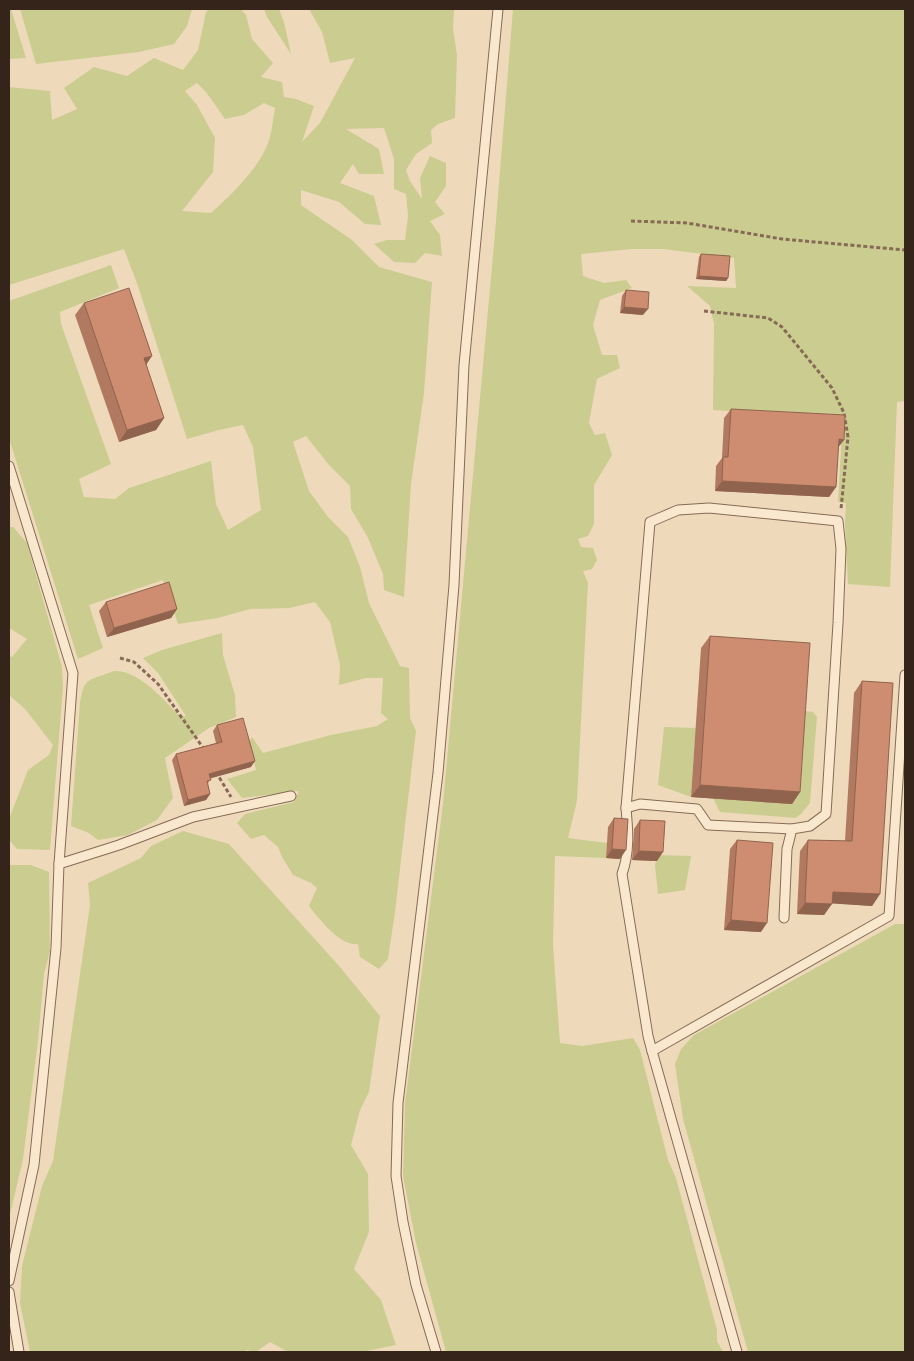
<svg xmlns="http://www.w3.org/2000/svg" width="914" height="1361" font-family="'Times New Roman',serif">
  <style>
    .green { fill: #cbcc90; fill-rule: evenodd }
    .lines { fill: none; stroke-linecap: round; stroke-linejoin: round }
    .service-casing { stroke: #866a55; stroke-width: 11 }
    .path { stroke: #866a55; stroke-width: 3; stroke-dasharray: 4 2.5; stroke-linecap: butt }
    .service { stroke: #f9e8ce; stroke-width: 9 }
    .wall { fill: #b17960 }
    .shaded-wall { fill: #90634e }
    .building { fill: #ce8d70; stroke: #90634e }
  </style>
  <rect width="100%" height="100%" fill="#eedabb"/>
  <g class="green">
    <polygon points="9,9 11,9 26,58 9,59"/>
    <polygon points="20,9 192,9 187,26 174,44 139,52 36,64"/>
    <path d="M209 9H241L246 15 252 39 273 63 261 77 282 82 284 97 296 99 314 106 302 142 320 123 355 58 330 63 322 32 309 9H454L453 28 457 55 455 118 438 124 431 130 432 143 416 154 406 170 410 181 422 199 420 178 430 156 446 163V186L435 202 445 214 430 221 440 235 442 256 425 253 415 263 394 262 374 244 387 240H405L408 216 406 194 394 189V159L384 128 346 129 379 149 384 174H359L353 164 340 183 374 196 381 225 365 224 339 202 301 190V205L352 240 379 267 432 282 424 393 411 484 404 597 384 590 383 574 368 538 351 509 350 486 329 465 306 436 293 442 309 491 328 517 348 537 360 567 369 603 400 666 409 668 410 718 416 731 395 912 388 959 379 969 360 957 358 944C341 947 319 919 309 906L317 888 311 883 293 875 282 857 278 847 264 835 251 839 237 823 245 814 294 802 299 791 242 798 227 779 256 770 249 743 252 737 263 753 331 735 377 726 388 719 381 713 383 678H366L339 685 340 665 330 622 315 602 289 608 250 609 218 618 178 624 163 580 89 605 103 648 78 659 9 438V301L111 265 119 288 60 312 61 324 111 464 79 479 84 497 115 499 129 488 211 461 216 504 228 530 261 510 253 447 243 425 219 430 187 439 138 286 124 249 9 285V87L50 91 52 120 77 109 64 88 94 67 127 76 154 58 183 70 198 50 206 12ZM197 83 206 92 225 119 244 115 264 103 275 108C273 119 272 132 268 143 259 168 231 195 211 213L182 211 213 172 215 138 197 105 185 91Z"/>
    <polygon points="264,9 279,9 284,22 291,54 267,17"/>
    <polygon points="513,9 905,9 905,401 897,402 890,587 848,584 845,525 846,503 838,502 842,431 840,419 713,410 714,324 710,306 687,286 736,288 734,258 663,249 632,249 581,254 583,276 604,283 626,280 632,288 600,300 593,325 602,355 617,355 620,368 597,379 589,423 595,435 605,433 612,455 594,485 594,524 588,536 578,539 581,547 593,548 597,560 592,569 583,571 588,583 577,801 568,838 607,843 606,858 555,856 553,945 560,1043 582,1046 633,1038 640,1050 668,1160 676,1178 717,1330 717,1341 723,1352 446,1352 416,1243 403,1176 405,1103 443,804 495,233"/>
    <polygon points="9,527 13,527 27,543 62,667 63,687 50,850 17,849 9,840 9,819 28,770 49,755 53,745 25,709 9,695 9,656 12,657 27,639 9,628"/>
    <path d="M222 633 223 655 235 695 236 717 209 728 165 758 173 798 157 820 128 835 98 840 89 833 71 826 80 702C84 683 84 681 103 675 106 674 111 672 114 671 140 670 164 701 181 717L186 716 158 673 143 658 162 650Z"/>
    <polygon points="798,710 813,712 817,717 810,803 801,814 795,818 720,812 713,798"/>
    <polygon points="664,727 696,728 691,797 658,785"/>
    <polygon points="183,831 229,844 340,967 380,1016 369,1092 360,1110 351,1145 368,1174 369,1232 354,1269 381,1300 396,1345 362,1352 288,1352 270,1342 256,1352 246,1350 244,1352 30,1352 20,1303 22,1266 42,1186 53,1161 90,905 88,883 141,858 151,846"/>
    <polygon points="657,855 691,856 685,890 658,894 655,866"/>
    <polygon points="9,865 31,865 49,872 50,951 44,974 38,1041 23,1159 9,1219"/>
    <polygon points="895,924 905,924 905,1352 748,1352 683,1119 675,1064 681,1049 694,1035"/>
  </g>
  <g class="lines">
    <defs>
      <g id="service">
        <polyline points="9,466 73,673 59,864"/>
        <polyline points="626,808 640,804 697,809 708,825 792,829"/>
        <path d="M652 1051 648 1036 622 874C630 852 628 830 626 808L650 522 678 510 709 508 838 521 841 549 838 623 826 814 810 826 792 829 787 849 784 918"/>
        <polyline points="9,1281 34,1165 56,948 59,864 119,845 193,817 291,796"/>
        <polyline points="9,1292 19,1352"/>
        <polyline points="436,1352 416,1285 403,1222 396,1176 398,1103 438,773 454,585 464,365 498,9"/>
        <polyline points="737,1352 652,1051 889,916 905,675"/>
      </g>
    </defs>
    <use href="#service" class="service-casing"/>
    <g class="path">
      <polyline points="631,221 687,223 782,239 905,250"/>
      <polyline points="704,311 768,318 782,327 832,388 844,413 848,437 841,509"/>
      <polyline points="120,658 134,662 158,684 204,749"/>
      <polyline points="216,772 231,797"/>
    </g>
    <use href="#service" class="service"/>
  </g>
  <g class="wall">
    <polygon points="701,254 728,278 726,281 696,279 699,257"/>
    <polygon points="626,290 643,315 620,313 622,296"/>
    <polygon points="84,303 146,364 164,418 156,430 119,442 75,315"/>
    <polygon points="731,409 844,440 838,447 836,487 829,497 715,491 716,466 722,458 724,418"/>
    <polygon points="106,602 177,609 171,618 107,637 99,611"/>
    <polygon points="710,636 800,792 792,804 691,797 701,648"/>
    <polygon points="862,681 880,894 872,906 832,903 824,915 797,914 800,851 808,840 845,841 854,693"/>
    <polygon points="217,725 251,767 210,778 208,784 210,794 206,800 184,806 172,760 176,754 216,743 213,731"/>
    <polygon points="614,818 620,859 606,858 608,827"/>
    <polygon points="640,820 657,861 632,860 634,829"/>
    <polygon points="737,840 761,932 724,930 730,849"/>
  </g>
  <g class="shaded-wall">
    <polygon points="699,276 728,278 726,281 696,279"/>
    <polygon points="624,307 648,309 643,315 620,313"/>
    <polygon points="152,356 144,368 144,358"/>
    <polygon points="164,418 156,430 119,442 127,430"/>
    <polygon points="839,439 844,440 837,449"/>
    <polygon points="722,481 836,487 829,497 715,491"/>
    <polygon points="177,609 171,618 107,637 114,628"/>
    <polygon points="255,761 251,767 205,780 209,774"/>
    <polygon points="700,785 800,792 792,804 691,797"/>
    <polygon points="210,794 206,800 184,806 188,800"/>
    <polygon points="612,849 626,850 620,859 606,858"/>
    <polygon points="639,851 663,852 657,861 632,860"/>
    <polygon points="833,892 880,894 872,906 825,903"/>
    <polygon points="805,903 832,904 824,915 797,914"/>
    <polygon points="731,920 767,923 761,932 724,930"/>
  </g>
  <g class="building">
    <polygon points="701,254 730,256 728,278 699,276"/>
    <polygon points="129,288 152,356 144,358 164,418 127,430 84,303"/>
    <polygon points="626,290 649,292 648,309 624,307"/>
    <polygon points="731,409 845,415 844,440 839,439 836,487 722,481 723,457 728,457"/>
    <polygon points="169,582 177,609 114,628 106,602"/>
    <polygon points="710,636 810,643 800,792 700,785"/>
    <polygon points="862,681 893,683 880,894 833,892 832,904 805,903 808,840 852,841"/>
    <polygon points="243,718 255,761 209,774 211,780 207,781 210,794 188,800 176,754 222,742 217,725"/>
    <polygon points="614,818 628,819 626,850 612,849"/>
    <polygon points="640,820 665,821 663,852 639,851"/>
    <polygon points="737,840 773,843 767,923 731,920"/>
  </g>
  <rect width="914" height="1361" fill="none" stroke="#34241a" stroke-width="20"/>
</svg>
